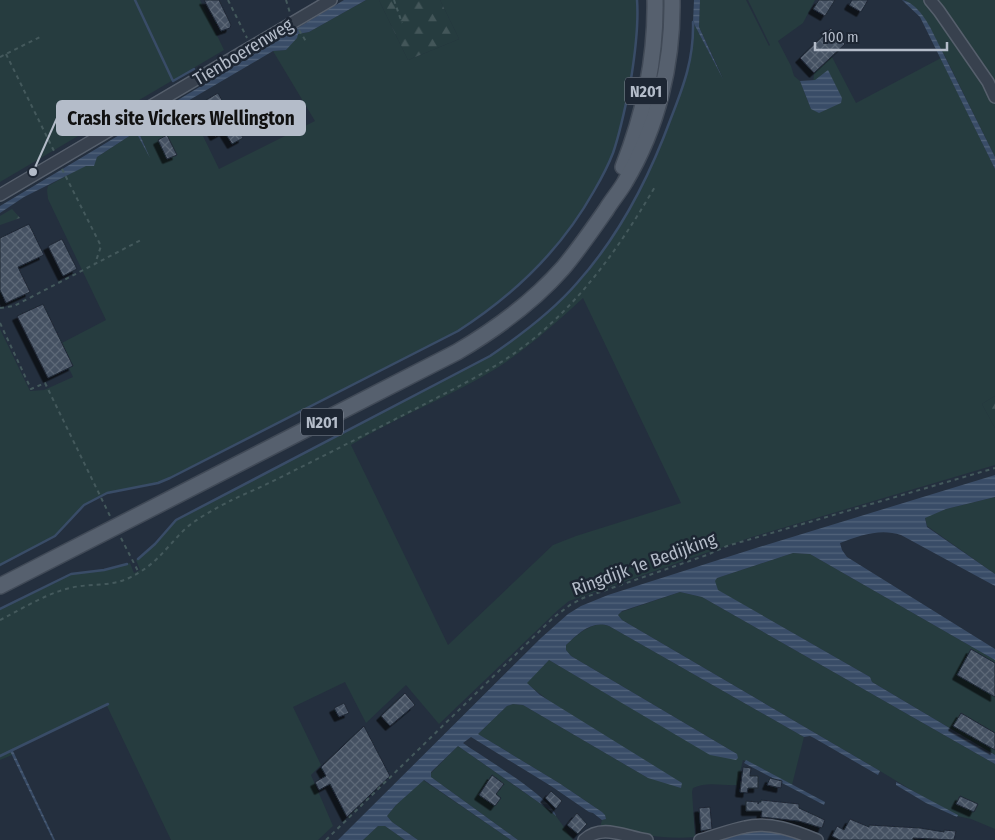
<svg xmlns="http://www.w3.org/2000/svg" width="995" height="840" font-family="'Fira Sans Condensed',sans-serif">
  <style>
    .green { fill: #263c3f; fill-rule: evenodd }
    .forest { fill: url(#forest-firs) }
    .water { fill: url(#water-rules) }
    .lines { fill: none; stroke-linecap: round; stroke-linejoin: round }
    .stream { stroke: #394c67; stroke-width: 2.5 }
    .building { fill: url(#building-cross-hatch); stroke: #1f2835; filter: url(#shadow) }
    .minor-casing { stroke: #565f6c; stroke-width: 14 }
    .major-casing { stroke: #414a57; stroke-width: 18 }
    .path { stroke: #44595c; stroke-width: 2; stroke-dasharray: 4 4; stroke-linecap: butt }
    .minor { stroke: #38414e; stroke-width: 11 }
    .major { stroke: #56606e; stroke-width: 15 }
    .labels { text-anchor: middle; stroke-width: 5; stroke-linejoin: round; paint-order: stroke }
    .shield { fill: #1d2633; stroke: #878f9c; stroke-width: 1 }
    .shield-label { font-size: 16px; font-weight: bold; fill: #b4bcc9 }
    .street-label { font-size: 18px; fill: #b4bcc9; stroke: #1d2633 }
    .leader { fill: none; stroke: #b4bcc9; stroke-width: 2 }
    .callout-dot { fill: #b4bcc9; stroke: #1d2633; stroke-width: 2 }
    .callout { fill: #b4bcc9; stroke: #b4bcc9; stroke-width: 2 }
    .callout-label { font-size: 19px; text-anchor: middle; font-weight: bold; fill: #111 }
  </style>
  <defs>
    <pattern id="forest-firs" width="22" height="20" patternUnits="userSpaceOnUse" patternTransform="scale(1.25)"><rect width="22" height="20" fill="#263c3f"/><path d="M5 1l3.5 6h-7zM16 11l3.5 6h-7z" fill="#435659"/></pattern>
    <pattern id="water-rules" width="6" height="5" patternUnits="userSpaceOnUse" patternTransform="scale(1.25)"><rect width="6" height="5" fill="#394c67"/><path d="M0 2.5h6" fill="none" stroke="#53647b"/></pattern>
    <pattern id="building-cross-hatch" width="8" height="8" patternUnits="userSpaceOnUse" patternTransform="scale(1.25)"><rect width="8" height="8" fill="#455162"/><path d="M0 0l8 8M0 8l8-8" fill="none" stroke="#5d6877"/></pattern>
    <filter id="shadow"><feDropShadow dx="-4.5" dy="4.5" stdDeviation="0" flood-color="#0009"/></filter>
  </defs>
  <rect width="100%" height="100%" fill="#242f3e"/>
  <g class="green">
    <polygon points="0,0 200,0 224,50 0,182"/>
    <path d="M366 0H379L408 60 459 39 440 0H637C639 26 635 54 631 79 626 104 621 130 613 153 608 166 601 179 594 191 561 249 514 295 458 331L170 478 158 483 107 493 84 505 55 536 0 565V329L30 391 44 390 73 377 58 345 106 320 48 199 47 190 48 186 95 160 97 157 134 133H137L146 149 139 133 140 129 162 115 188 105 219 169 315 121 273 51 286 50 298 34 309 32Z"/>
    <path d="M700 0H746L769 46 770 45 748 0H815L803 23 778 41 791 66 794 76 800 81 811 109 814 73 832 57 856 103 941 58 995 169V396L982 404 995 428V465L752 537 569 601 558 610 439 724 406 685 366 723 345 682 293 707 321 765 311 775 333 826 318 840H171L107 706 11 751 12 755 0 760V609L71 574 104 570 130 563 134 573 140 570 136 560 155 544 176 520 489 356C521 335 552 312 577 283 620 235 649 178 671 118 683 86 694 57 693 22L723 78 699 27ZM583 298 681 503 576 536 553 545 448 645 351 445C398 416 450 397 497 368 528 348 556 323 583 298Z"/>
    <polygon points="905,0 924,0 952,36 995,102 995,157 945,56 918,10"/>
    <polygon points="935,0 995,0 995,87"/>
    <polygon points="995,497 995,574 927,526 925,517 946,509"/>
    <polygon points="793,553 810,554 995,660 995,755 872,682 870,677 717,590 714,581 717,578"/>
    <polygon points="680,592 702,597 995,764 995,829 971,819 957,816 928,800 880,771 622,620 618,615 621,612"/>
    <path d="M601 624 609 626 804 737 792 785 761 768 743 760 737 785C723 786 707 781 693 788L692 792 695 837C665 840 630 833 600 827L602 820 606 819 602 812 559 783 478 734 507 706 513 704 523 705 648 778 526 683 549 660 619 701 737 754 571 656 566 650V645C577 635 586 626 601 624Z"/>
    <polygon points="458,746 548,809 556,816 573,840 518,840 431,777 431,773"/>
    <polygon points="423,780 511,840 418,840 392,822 387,816 396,805"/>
    <polygon points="378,826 385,826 405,840 363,840"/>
  </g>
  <g class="forest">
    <polygon points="379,0 440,0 459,39 408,60"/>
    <polygon points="12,209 20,218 0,225 0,216"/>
    <polygon points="995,396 995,428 982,404"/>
  </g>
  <g class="water">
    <path d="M344 0H366L309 32 298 34 297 38 286 50 273 51 140 129 139 133 150 158 137 134 134 133 97 157 94 166H86L24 197 0 213V206C115 138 229 69 344 0Z"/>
    <polygon points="694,0 700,0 699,27 723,79 693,22"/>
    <path d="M902 0C914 2 924 16 930 27L995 157V169L920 17Z"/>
    <polygon points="828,70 842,98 841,103 819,113 811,109 800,81 815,80"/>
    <path d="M995 475V497L946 509 925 518 927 527 995 574V586L901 535C881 528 860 535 840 543L842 550 847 557 995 649V660L810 554 793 553 717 578 715 581 718 590 870 677 872 682 995 755V764L702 597 680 592 622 611 618 615 622 620 880 771 878 775 814 738 810 736 804 737 609 626C591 620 578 634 566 645V650L571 656 737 754 738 758 736 760 710 755 549 660 527 683 540 695 682 783 681 788 648 778 523 705 513 704 507 706 478 734 559 783 602 812 605 815 606 819 602 820 593 813 589 812 551 786 471 737 463 743C481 756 551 797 556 816L548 809 517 787 458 746 431 772V777L518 840H511L424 780 396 805 387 816 392 822 418 840H405L385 826H378L363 840H338L541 638 568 614 581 606 608 595 756 548Z"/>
    <polygon points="10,751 13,751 55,840 53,840"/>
    <polygon points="746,760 825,802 824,805 744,763"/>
    <polygon points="896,782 958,815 957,817 926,803 896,785"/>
    <polygon points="755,829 775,831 807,840 717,840"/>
  </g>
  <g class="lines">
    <g class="stream">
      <polyline points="135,0 173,81 194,69"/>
      <path d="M138 559 155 544 176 520 490 356C521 335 552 312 577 283 620 235 649 178 671 118 684 85 694 58 693 22"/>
      <path d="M0 565 55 536 84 505 107 493 158 483 170 478 458 331C514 295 561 250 594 191 601 179 608 166 613 153 621 130 626 104 631 79 635 54 639 26 637 0"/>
      <polyline points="0,609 71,574 104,570 127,564"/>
      <polyline points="0,756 108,704"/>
    </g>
  </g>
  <g class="building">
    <polygon points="204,0 219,0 231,25 230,28 221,31"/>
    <polygon points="819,0 835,0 825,16 813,9"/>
    <polygon points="852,0 868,0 861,12 849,5"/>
    <polygon points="831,28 845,44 814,73 800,58"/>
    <polygon points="218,93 243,138 232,144 224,131 215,136 203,115 212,110 206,100"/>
    <polygon points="167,135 177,155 167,159 158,140"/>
    <polygon points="29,224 44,255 18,267 30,292 6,303 0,290 0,238"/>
    <polygon points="62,239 77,269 63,276 48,246"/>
    <polygon points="43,304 73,366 48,378 17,316"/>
    <polygon points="971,649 995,663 995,697 957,675"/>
    <polygon points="405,693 415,705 390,726 381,716"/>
    <polygon points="344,703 349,713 339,717 334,708"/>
    <polygon points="961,713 995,733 995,750 953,726"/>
    <polygon points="364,726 390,776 347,817 330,784 319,790 315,782 326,776 321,767"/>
    <polygon points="743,767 751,768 750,776 758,776 758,788 748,788 747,793 740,792"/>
    <polygon points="492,775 504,784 496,794 501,798 495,806 479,795"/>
    <polygon points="770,778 782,781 781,788 767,785"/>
    <polygon points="551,791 562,801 556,809 545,798"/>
    <polygon points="960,796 978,804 974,812 956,804"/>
    <polygon points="761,800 799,804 799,808 825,820 822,828 799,821 761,817 762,811 746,811 746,801 758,802 758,804 759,802 761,802"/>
    <polygon points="710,807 712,829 701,831 699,808"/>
    <polygon points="577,813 587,824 578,834 567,825"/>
    <polygon points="850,819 869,827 869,825 920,828 944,832 944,830 956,831 954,840 913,838 913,840 840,840 832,836 837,826 844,830"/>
  </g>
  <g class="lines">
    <defs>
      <g id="minor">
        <polyline points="930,0 939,11 988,82 995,97"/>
        <polyline points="0,195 331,0"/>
        <path d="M584 840C602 823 625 837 647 840"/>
        <path d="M700 840C715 836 730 830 745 827 769 821 795 831 817 840"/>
      </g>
      <g id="major">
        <path d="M623 167C644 114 656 57 655 0"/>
        <path d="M0 586 457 352C496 329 533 302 563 268 579 249 592 230 606 210 612 200 620 191 625 182 658 127 673 63 672 0"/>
      </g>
    </defs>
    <use href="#minor" class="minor-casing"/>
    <use href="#major" class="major-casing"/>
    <g class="path">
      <polyline points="228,0 247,38"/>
      <polyline points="286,0 290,13"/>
      <polyline points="394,0 402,23"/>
      <polyline points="299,30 307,43"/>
      <polyline points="6,54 54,151"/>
      <polyline points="0,57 42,36"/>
      <polyline points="129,129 133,136"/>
      <polyline points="62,169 101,246 95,264"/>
      <polyline points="0,308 14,306 141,240"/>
      <polyline points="0,323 31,389 45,383 111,518"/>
      <polyline points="121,538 139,573"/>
      <path d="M0 620C22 609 45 594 70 588 90 583 110 587 129 578 156 565 164 550 184 530 194 520 218 507 232 500 244 494 257 489 269 483 320 458 370 432 421 406 459 386 499 367 532 340 585 297 622 243 656 185"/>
      <polyline points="326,840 553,618 570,605 583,598 707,555 727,546 995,468"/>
    </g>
    <use href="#minor" class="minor"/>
    <use href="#major" class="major"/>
  </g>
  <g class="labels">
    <g class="shield">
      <rect x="625" y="77.5" width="42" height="27" rx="4"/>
      <rect x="301" y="408.5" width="42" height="27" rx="4"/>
    </g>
    <g class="shield-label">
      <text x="646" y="97">N201</text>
      <text x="322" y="428">N201</text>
    </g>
    <g class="street-label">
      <text transform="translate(243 52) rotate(-31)" y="6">Tienboerenweg</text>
      <text transform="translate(644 564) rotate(-20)" y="6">Ringdijk 1e Bedijking</text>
    </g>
  </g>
  <path class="leader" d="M33 172L57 118"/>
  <circle class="callout-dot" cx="33" cy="172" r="5"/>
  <rect class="callout" x="57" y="101" width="248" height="34" rx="5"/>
  <g class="callout-label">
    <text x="181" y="125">Crash site Vickers Wellington</text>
  </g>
  <path d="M815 42v8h132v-8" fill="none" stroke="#b4bcc9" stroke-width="2.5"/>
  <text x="822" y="42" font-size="15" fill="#b4bcc9" stroke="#1d2633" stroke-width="4" paint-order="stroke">100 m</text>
</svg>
